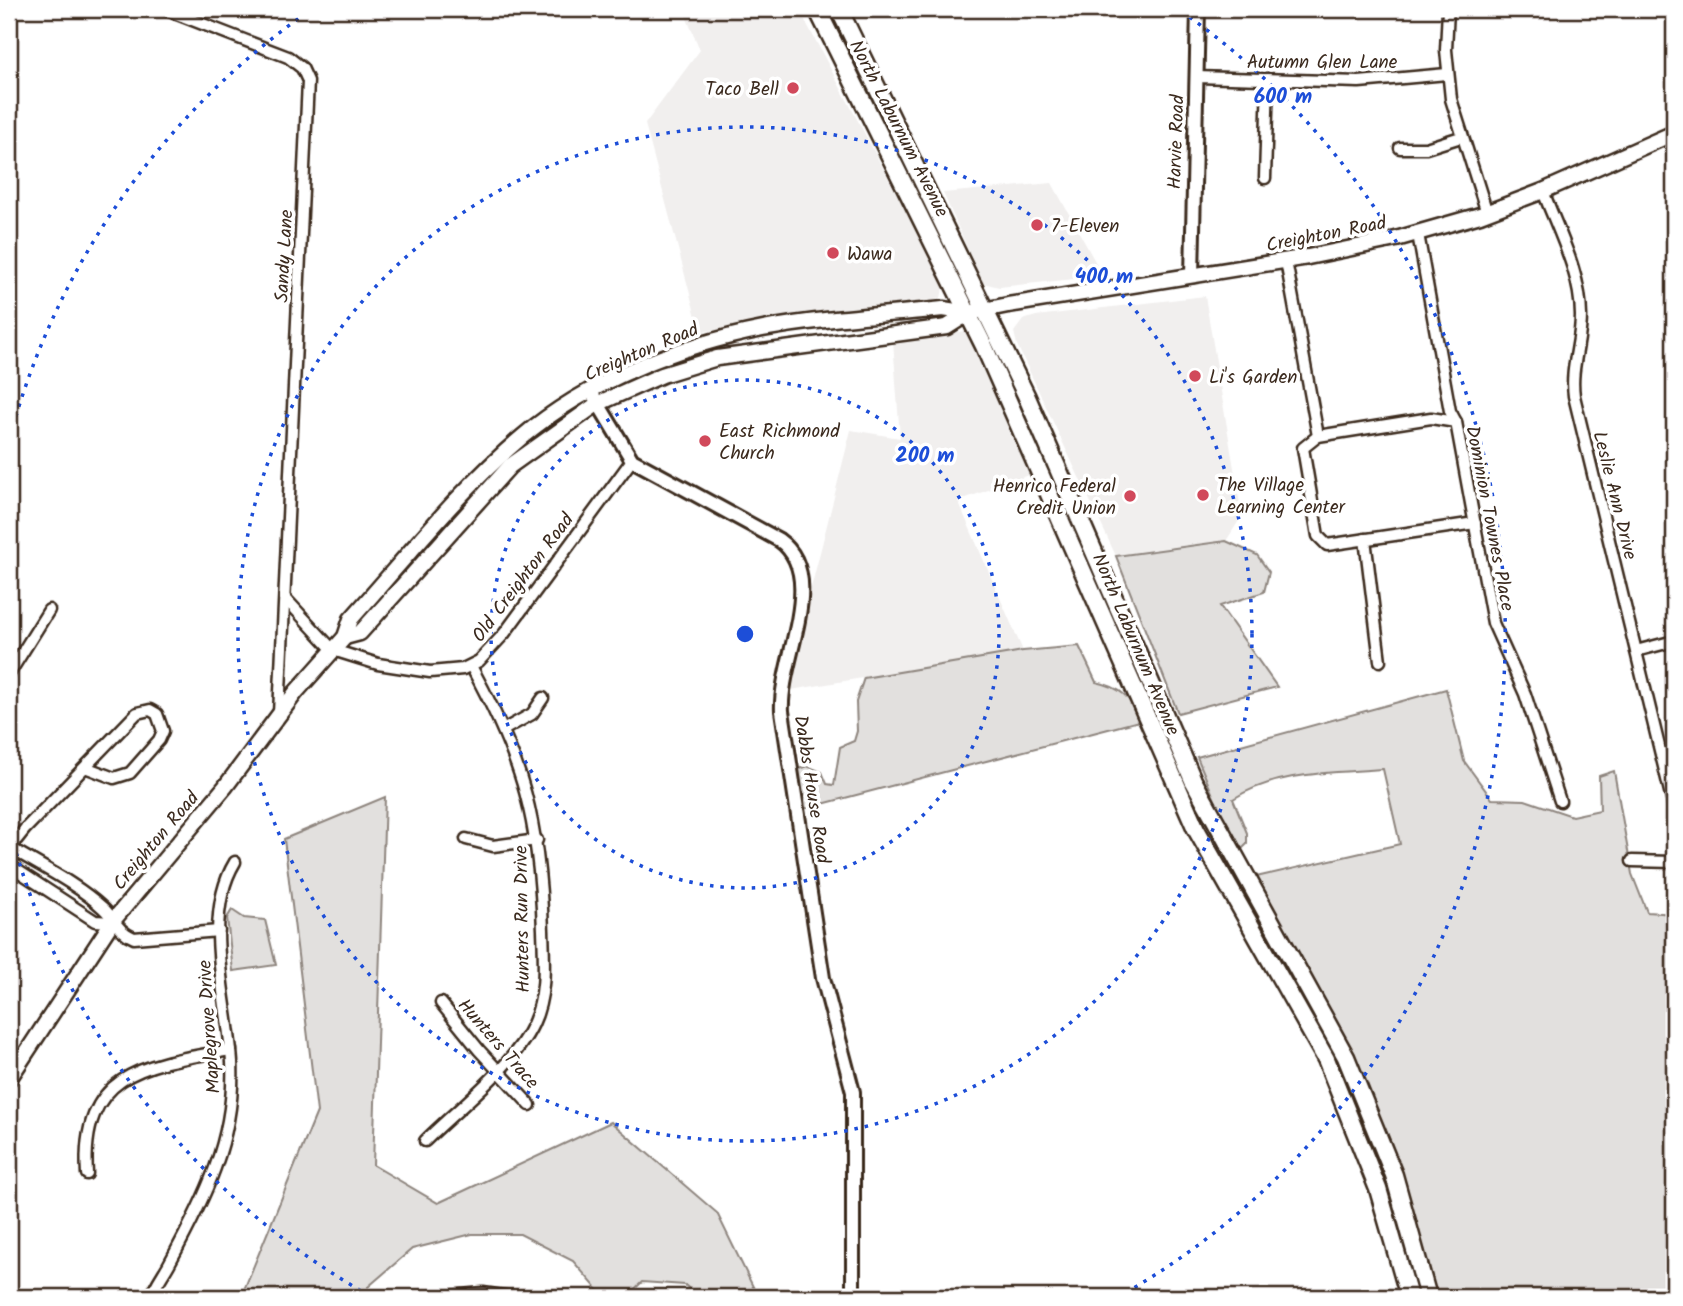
<svg xmlns="http://www.w3.org/2000/svg" width="1683" height="1306" font-family="Kalam,sans-serif">
  <style>
    .built { fill: #f1efee }
    .green { fill: #e2e0de; stroke: #8e857e; stroke-width: 2 }
    .lines { fill: none; stroke-linecap: round; stroke-linejoin: round }
    .minor-casing { stroke: #3b2a1e; stroke-width: 15 }
    .tertiary-casing { stroke: #3b2a1e; stroke-width: 18 }
    .secondary-casing { stroke: #3b2a1e; stroke-width: 19 }
    .primary-casing { stroke: #3b2a1e; stroke-width: 21 }
    .minor { stroke: #fff; stroke-width: 10 }
    .tertiary { stroke: #fff; stroke-width: 12 }
    .secondary { stroke: #fff; stroke-width: 14 }
    .primary { stroke: #fff; stroke-width: 16 }
    .ring { fill: none; stroke: #1d4ed8; stroke-width: 3.5; stroke-dasharray: 3.5 7 }
    .poi-dot { fill: #d1495b; stroke: #fff; stroke-width: 2.5 }
    .labels { text-anchor: middle; stroke-width: 7; stroke-linejoin: round; paint-order: stroke }
    .street-label { font-size: 19px; fill: #3b2a1e; stroke: #fff }
    .poi-label { font-size: 19px; fill: #3b2a1e; stroke: #fff; text-anchor: start }
    .centre { fill: #1d4ed8; stroke: #fff; stroke-width: 3.5 }
    .ring-label { font-size: 21px; text-anchor: middle; font-weight: bold; fill: #1d4ed8; stroke: #fff; stroke-width: 7; stroke-linejoin: round; paint-order: stroke }
  </style>
  <rect width="100%" height="100%" fill="#fff"/>
  <filter id="ink" filterUnits="userSpaceOnUse"><feTurbulence type="fractalNoise" baseFrequency=".0143" numOctaves="2"/><feDisplacementMap in="SourceGraphic" scale="14" xChannelSelector="R" yChannelSelector="G"/><feConvolveMatrix kernelMatrix="1 2 1 2 8 2 1 2 1" color-interpolation-filters="sRGB"/></filter>
  <g filter="url(#ink)">
    <g class="built">
      <polygon points="683,9 799,9 944,284 941,298 927,303 700,332 645,124 700,50"/>
      <polygon points="1052,183 1103,276 999,287 983,283 943,193"/>
      <polygon points="1205,296 1242,516 1226,541 1116,556 1017,345 1014,332 1023,320 1036,316"/>
      <polygon points="966,331 971,336 1032,474 958,501 1023,651 785,691 851,430 900,438 893,341"/>
    </g>
    <g class="green">
      <polygon points="1226,541 1257,555 1269,572 1264,592 1220,606 1277,687 1178,713 1116,556"/>
      <path d="M1079 646 1096 682C1120 687 1132 697 1139 721L803 809 796 770 807 766 822 772 827 784 834 785 840 747 854 741 857 731 856 702 864 678 1023 651Z"/>
      <path d="M1446 689 1464 761 1492 799 1525 800 1572 816 1600 810 1599 776 1614 771 1632 874 1647 912 1674 914V1297H1434C1405 1141 1327 1015 1252 878L1400 844 1383 769C1333 773 1277 771 1233 799L1247 833V844L1242 849 1235 848 1197 757Z"/>
      <polygon points="385,797 373,1165 438,1203 611,1122 717,1213 758,1297 698,1297 685,1285 642,1282 626,1297 604,1297 573,1261 520,1234 472,1234 412,1249 368,1287 368,1297 241,1297 317,1112 284,839"/>
      <polygon points="1235,877 1239,878 1323,1021 1379,1145 1423,1297 1413,1297 1371,1156 1232,880"/>
      <polygon points="232,910 244,918 265,920 276,965 233,971 227,918"/>
    </g>
    <g class="lines">
      <defs>
        <g id="minor">
          <polyline points="164,9 288,57 302,68 308,81 279,714"/>
          <polyline points="1448,9 1446,50 1451,99 1487,213"/>
          <polyline points="1196,77 1359,82 1447,74"/>
          <polyline points="1400,148 1426,148 1461,137"/>
          <polyline points="1265,178 1268,79"/>
          <path d="M1543 191C1558 231 1581 273 1581 316 1581 344 1570 368 1574 396L1674 808"/>
          <polyline points="1418,234 1450,411 1456,422 1493,623 1525,694 1560,801"/>
          <polyline points="1286,261 1318,436 1303,448 1318,536 1327,545 1475,523"/>
          <polyline points="1318,436 1431,418 1456,422"/>
          <polyline points="1365,539 1380,661"/>
          <polyline points="285,598 333,650 378,664 430,672 463,669 479,661 504,634 632,460"/>
          <polyline points="1636,651 1674,641"/>
          <polyline points="9,674 49,610"/>
          <polyline points="503,730 532,714 543,698"/>
          <polyline points="466,839 493,846 537,840"/>
          <path d="M9 847C40 866 76 883 103 908 115 919 117 931 134 938L219 931"/>
          <polyline points="9,849 25,829 137,713 150,710 157,714 163,731 159,740 130,773 114,778 85,767"/>
          <polyline points="1632,861 1674,862"/>
          <polyline points="9,865 95,921 112,922"/>
          <polyline points="441,1003 479,1050 530,1105"/>
          <path d="M425 1141C459 1107 513 1067 533 1024 547 994 544 961 543 930 539 820 524 763 471 666"/>
          <path d="M87 1174C80 1070 148 1064 231 1050"/>
          <path d="M151 1297C155 1285 163 1275 169 1264 204 1200 236 1138 232 1062 228 1000 201 918 235 862"/>
          <polyline points="439,1297 483,1293 511,1297"/>
        </g>
        <g id="tertiary">
          <polyline points="1192,276 1198,9"/>
          <path d="M593 395 632 460 779 540C829 576 779 660 782 711L823 978 853 1092V1297"/>
        </g>
        <g id="secondary">
          <polyline points="345,637 360,633 510,466 597,404 662,375 717,358 947,327 969,313 1008,305 1308,257 1396,239 1480,215 1543,191 1674,133"/>
          <path d="M9 1079 112 922 225 787 296 692 345 637 351 619C406 558 459 490 522 437 588 381 680 345 763 329 822 318 884 315 943 309L969 313"/>
        </g>
        <g id="primary">
          <polyline points="817,9 984,346 1196,829 1326,1059 1378,1189 1409,1297"/>
          <polyline points="839,9 1026,395 1193,780 1346,1057 1394,1175 1428,1297"/>
        </g>
      </defs>
      <use href="#minor" class="minor-casing"/>
      <use href="#tertiary" class="tertiary-casing"/>
      <use href="#secondary" class="secondary-casing"/>
      <use href="#primary" class="primary-casing"/>
      <use href="#minor" class="minor"/>
      <use href="#tertiary" class="tertiary"/>
      <use href="#secondary" class="secondary"/>
      <use href="#primary" class="primary"/>
    </g>
  </g>
  <g class="ring">
    <circle cx="745" cy="634" r="254"/>
    <circle cx="745" cy="634" r="507"/>
    <path d="M370 1296A761 761 0 0 1 10 831M10 437A761 761 0 0 1 309 11M1181 11A761 761 0 0 1 1120 1296"/>
  </g>
  <g class="poi-dot">
    <circle cx="793" cy="88" r="7"/>
    <circle cx="1037" cy="225" r="7"/>
    <circle cx="833" cy="253" r="7"/>
    <circle cx="1195" cy="376" r="7"/>
    <circle cx="705" cy="441" r="7"/>
    <circle cx="1203" cy="495" r="7"/>
    <circle cx="1130" cy="496" r="7"/>
  </g>
  <g class="labels">
    <g class="street-label">
      <text x="1322" y="68">Autumn Glen Lane</text>
      <text transform="translate(900 128) rotate(63)" y="7">North Laburnum Avenue</text>
      <text transform="translate(1175 142) rotate(-88)" y="7">Harvie Road</text>
      <text transform="translate(1326 233) rotate(-11)" y="7">Creighton Road</text>
      <text transform="translate(283 256) rotate(-87)" y="7">Sandy Lane</text>
      <text transform="translate(641 351) rotate(-23)" y="7">Creighton Road</text>
      <text transform="translate(1616 495) rotate(76)" y="7">Leslie Ann Drive</text>
      <text transform="translate(1491 518) rotate(79)" y="7">Dominion Townes Place</text>
      <text transform="translate(522 577) rotate(-53)" y="7">Old Creighton Road</text>
      <text transform="translate(1137 644) rotate(67)" y="7">North Laburnum Avenue</text>
      <text transform="translate(813 789) rotate(81)" y="7">Dabbs House Road</text>
      <text transform="translate(155 840) rotate(-50)" y="7">Creighton Road</text>
      <text transform="translate(521 919) rotate(-91)" y="7">Hunters Run Drive</text>
      <text transform="translate(208 1027) rotate(-94)" y="7">Maplegrove Drive</text>
      <text transform="translate(499 1043) rotate(49)" y="7">Hunters Trace</text>
    </g>
    <g class="poi-label">
      <text x="779" y="95" text-anchor="end">Taco Bell</text>
      <text x="1051" y="232">7-Eleven</text>
      <text x="847" y="260">Wawa</text>
      <text x="1209" y="383">Li's Garden</text>
      <text x="719" y="437">East Richmond<tspan x="719" dy="22">Church</tspan></text>
      <text x="1217" y="491">The Village<tspan x="1217" dy="22">Learning Center</tspan></text>
      <text x="1116" y="492" text-anchor="end">Henrico Federal<tspan x="1116" dy="22">Credit Union</tspan></text>
    </g>
  </g>
  <circle cx="745" cy="634" r="10" class="centre"/>
  <g class="ring-label">
    <text x="1283" y="103">600 m</text>
    <text x="1104" y="283">400 m</text>
    <text x="925" y="462">200 m</text>
  </g>
  <rect width="1683" height="1306" fill="none" stroke="#fff" stroke-width="35"/>
  <rect x="18" y="18" width="1648" height="1271" fill="none" stroke="#3b2a1e" stroke-width="2.5" filter="url(#ink)"/>
</svg>
